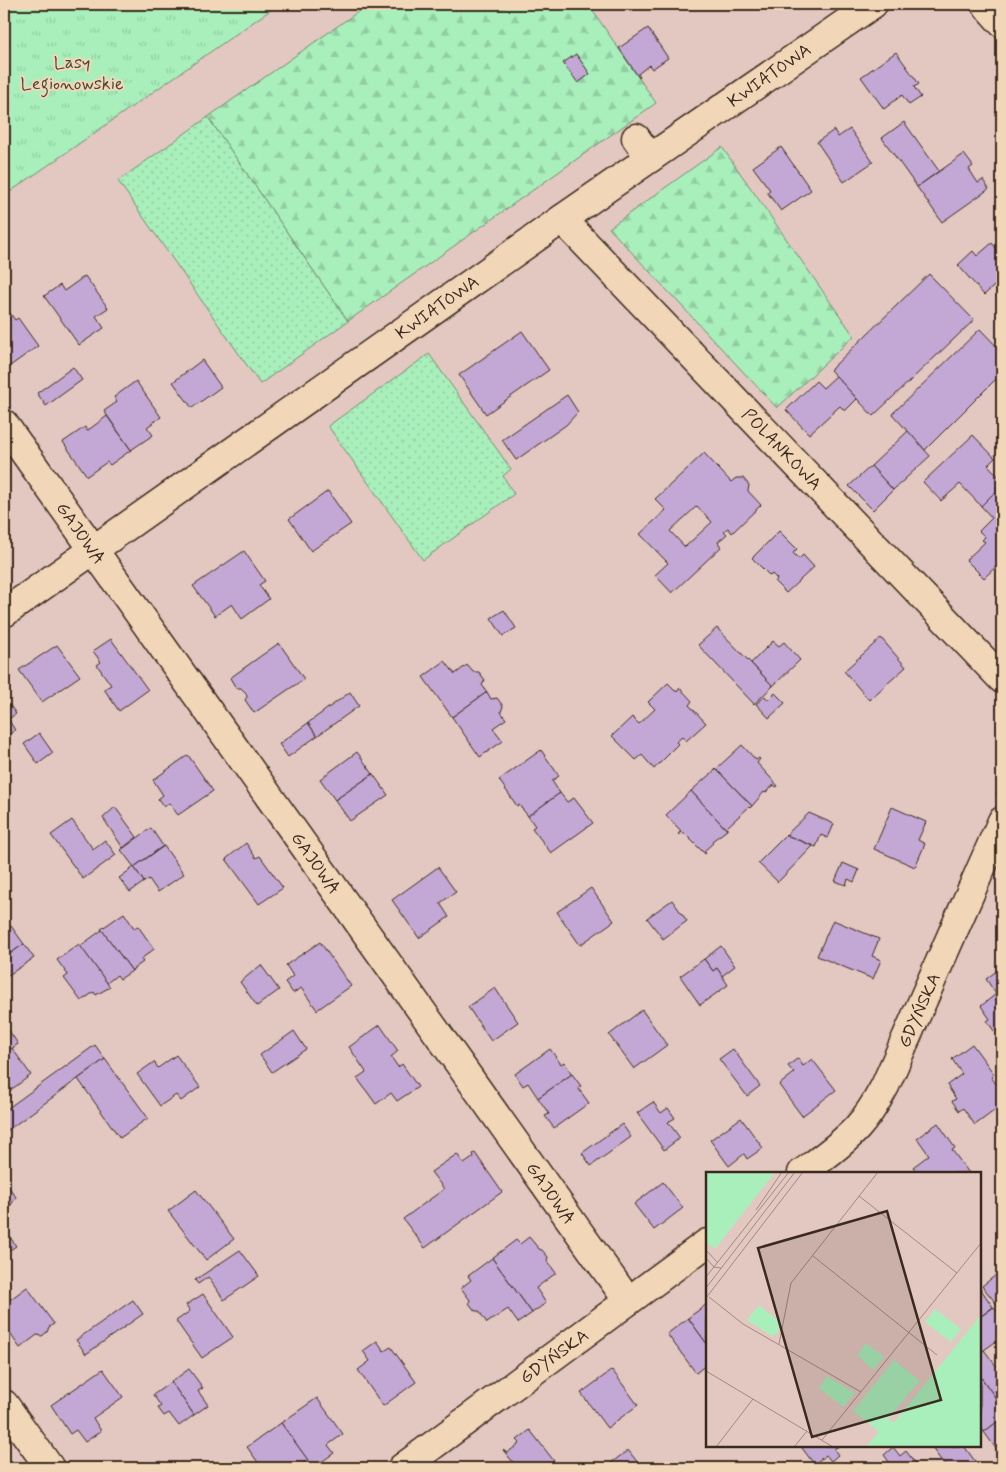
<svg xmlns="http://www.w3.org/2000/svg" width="1006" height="1472" font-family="Mynerve,sans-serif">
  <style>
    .grass { fill: url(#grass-dots); stroke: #728c6d }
    .forest { fill: url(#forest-firs); stroke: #728c6d }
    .park { fill: url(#park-tufts); stroke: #728c6d }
    .building { fill: #c3a7d5; stroke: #3b2a1e; fill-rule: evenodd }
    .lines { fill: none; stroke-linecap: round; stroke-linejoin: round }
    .minor-casing { stroke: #3b2a1e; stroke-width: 31 }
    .path { stroke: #3b2a1e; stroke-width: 3; stroke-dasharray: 4 4; stroke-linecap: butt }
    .minor { stroke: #f1d6b8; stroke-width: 28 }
    .labels { text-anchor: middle; stroke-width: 4; stroke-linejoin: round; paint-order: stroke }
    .park-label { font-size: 18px; fill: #4b4836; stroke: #f1d6b8 }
    .street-label { font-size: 18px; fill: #3b2a1e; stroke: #f1d6b8 }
    .inset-road { fill: none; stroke: #a08980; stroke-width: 1 }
    .view { fill: #3b2a1e; fill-opacity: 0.15; stroke: #3b2a1e; stroke-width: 2.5 }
    .inset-edge { fill: none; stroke: #3b2a1e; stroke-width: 2.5 }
  </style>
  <defs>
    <pattern id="grass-dots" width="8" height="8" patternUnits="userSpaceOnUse" patternTransform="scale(1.25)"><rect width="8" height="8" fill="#a8efbc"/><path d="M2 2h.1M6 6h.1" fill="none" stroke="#92cda1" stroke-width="1.8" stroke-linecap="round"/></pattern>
    <pattern id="forest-firs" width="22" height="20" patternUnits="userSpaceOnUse" patternTransform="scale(1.25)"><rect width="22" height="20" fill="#a8efbc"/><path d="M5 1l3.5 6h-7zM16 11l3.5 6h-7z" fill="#92cda1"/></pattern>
    <pattern id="park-tufts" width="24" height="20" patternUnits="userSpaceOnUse" patternTransform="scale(1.25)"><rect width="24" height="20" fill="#a8efbc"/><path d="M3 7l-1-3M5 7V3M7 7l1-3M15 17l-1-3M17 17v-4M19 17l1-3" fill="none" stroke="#92cda1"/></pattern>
  </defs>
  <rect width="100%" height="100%" fill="#e3c8c1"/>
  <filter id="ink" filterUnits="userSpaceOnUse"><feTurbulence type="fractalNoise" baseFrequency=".02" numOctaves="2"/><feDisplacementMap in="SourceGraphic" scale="10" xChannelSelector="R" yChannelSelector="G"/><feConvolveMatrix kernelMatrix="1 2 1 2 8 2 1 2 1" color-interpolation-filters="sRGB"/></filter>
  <g filter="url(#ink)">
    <g class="grass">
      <polygon points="208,117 348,321 260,384 118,181"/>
      <polygon points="429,354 511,469 503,476 514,494 423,560 328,426"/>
    </g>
    <g class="forest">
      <polygon points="369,4 588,4 656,103 348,321 208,117"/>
      <polygon points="722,147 854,336 777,408 609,228"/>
    </g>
    <polygon class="park" points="4,4 279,4 4,196"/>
    <g class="building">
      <polygon points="648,28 668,58 652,69 649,65 638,74 640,77 639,78 619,48"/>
      <polygon points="896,52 919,84 914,87 921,97 909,105 902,95 884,109 861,77"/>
      <polygon points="576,54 590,74 578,83 563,63"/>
      <polygon points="904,122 939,171 917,187 882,138"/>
      <polygon points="850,129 873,162 844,182 817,142 834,130 838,137"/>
      <polygon points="781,147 811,190 781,211 767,192 770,190 753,167"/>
      <polygon points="964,154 973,166 969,169 978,183 983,180 989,189 942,222 917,187"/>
      <polygon points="992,243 1002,255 1002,279 984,295 958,265 973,251 977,256"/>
      <polygon points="929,274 974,320 873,416 830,370"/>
      <polygon points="85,276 108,308 96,316 104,328 79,345 44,296 60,285 64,291"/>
      <polygon points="7,309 15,320 18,318 38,346 10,366 4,357 4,312"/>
      <polygon points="980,329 1002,352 1002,373 925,450 892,414"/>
      <polygon points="522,331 549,370 486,414 459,375"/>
      <polygon points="202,360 221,387 192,408 173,382"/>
      <polygon points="73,367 82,380 46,406 37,393"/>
      <polygon points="836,376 857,399 845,411 840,406 809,434 786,410 816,381 823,388"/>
      <polygon points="136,381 161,417 147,427 153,435 131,450 104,411 117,402 114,397"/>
      <polygon points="567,395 578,412 566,425 516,460 502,440"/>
      <polygon points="107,416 131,450 110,465 107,462 87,476 63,442 85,427 87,431"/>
      <polygon points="908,431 930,456 893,490 871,466"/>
      <polygon points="973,435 995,458 988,465 1002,480 1002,485 981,506 960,484 941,501 923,482"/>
      <path d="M704 453 731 482 736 478H743L749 485 748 491 761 505 732 533 728 528 724 531 727 534 718 542 721 547 672 593 655 575 668 563 640 534 666 510 655 499ZM697 506 712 522 685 547 670 531Z"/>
      <polygon points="871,466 893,490 873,510 849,486"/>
      <polygon points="1002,485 1002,561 984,578 966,560 985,542 982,540 985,537 979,531 992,518 981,506"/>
      <polygon points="328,491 351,524 311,551 289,519"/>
      <polygon points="779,531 797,549 793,553 799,559 803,555 814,567 786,593 775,582 777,579 772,574 770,576 752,558"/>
      <polygon points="244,551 265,581 259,585 269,599 242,619 232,604 215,616 193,586"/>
      <polygon points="504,610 516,628 503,636 491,618"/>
      <polygon points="717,628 773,686 754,704 698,645"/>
      <polygon points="881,638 906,667 869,700 844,671"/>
      <polygon points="111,639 148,690 119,711 104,689 111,685 97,665 101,662 93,651"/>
      <polygon points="773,641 779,646 784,642 800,660 773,686 751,663"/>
      <polygon points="279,643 304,679 254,713 245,700 247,697 246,693 241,688 236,688 230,678"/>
      <polygon points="57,645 80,676 42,702 19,670"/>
      <polygon points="445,661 455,674 467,665 473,672 479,672 485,680 482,685 487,692 452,717 423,677"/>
      <polygon points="668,683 677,692 680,688 692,701 689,705 706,723 686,741 682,737 676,742 678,744 668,754 668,755 654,769 642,755 636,760 612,736 632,717 639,724 655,709 648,702"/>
      <polygon points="350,692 359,706 317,736 308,723"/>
      <polygon points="487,692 491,699 497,698 503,706 501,712 506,719 493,728 503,741 480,757 452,717"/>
      <polygon points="775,693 785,703 769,718 756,704 765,696 768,700"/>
      <polygon points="9,704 16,714 8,719 15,730 4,738 4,708"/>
      <polygon points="308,723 317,736 288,757 279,744"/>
      <polygon points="39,733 53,753 38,764 24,744"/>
      <polygon points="742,745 756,760 759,758 760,759 757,763 778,786 776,787 774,785 765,793 764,792 752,806 716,769"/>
      <polygon points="541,750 559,776 552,781 560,793 528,816 519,805 517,806 499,780"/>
      <polygon points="357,752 373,774 335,800 320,779"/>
      <polygon points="188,755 213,791 178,815 169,803 164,807 158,799 163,795 153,780"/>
      <polygon points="716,769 752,806 750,808 749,807 727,827 727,830 691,791"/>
      <polygon points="373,774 388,795 350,821 335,800"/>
      <polygon points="691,791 727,830 712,841 713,843 704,851 706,853 705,854 683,832 680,835 678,834 681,831 666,815"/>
      <polygon points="560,793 567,802 574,798 593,823 551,853 532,828 535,826 528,816"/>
      <polygon points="115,807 137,837 123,848 103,818"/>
      <polygon points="892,807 926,822 918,840 925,844 915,867 874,849"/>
      <polygon points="809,813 834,824 828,838 821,835 816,847 786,835"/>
      <polygon points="72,820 93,849 105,840 116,855 83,879 51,835"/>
      <polygon points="151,828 163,846 134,867 121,850"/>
      <polygon points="786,835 813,846 778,882 758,863"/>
      <polygon points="246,843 256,858 260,856 283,888 259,904 226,859"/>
      <polygon points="164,846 184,874 158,892 149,879 144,882 134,867"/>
      <polygon points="843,863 859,870 854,882 848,879 846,885 835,881"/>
      <polygon points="134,867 144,882 130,892 119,878"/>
      <polygon points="438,867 456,892 440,903 449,917 419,938 392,900"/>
      <polygon points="591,888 614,921 580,945 557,912"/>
      <polygon points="672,900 687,921 663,939 647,918"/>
      <polygon points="124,913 134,928 138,926 154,949 141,959 143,962 132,970 132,971 101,929"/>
      <polygon points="833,920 879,939 872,956 881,960 873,979 817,956"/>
      <polygon points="11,926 24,944 4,958 4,931"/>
      <polygon points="102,930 132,971 120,979 117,975 107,983 80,946"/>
      <polygon points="320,942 351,986 317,1010 301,988 293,993 285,982 293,976 286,965"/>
      <polygon points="24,944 34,958 7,976 4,972 4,958"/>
      <polygon points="79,944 110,987 96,995 94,992 81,1001 64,978 68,975 57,960"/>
      <polygon points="721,946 735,966 722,976 717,968 713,971 704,959"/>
      <polygon points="704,959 713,971 717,968 728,985 700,1005 680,976"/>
      <polygon points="261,965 279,990 257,1006 240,982"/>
      <polygon points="1002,967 1002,1036 997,1029 994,1031 987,1021 990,1019 981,1006 996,994 986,979"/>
      <polygon points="495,988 518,1022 491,1041 468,1007"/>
      <polygon points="642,1010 667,1045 634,1069 609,1035"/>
      <polygon points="4,1023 18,1044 4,1054"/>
      <polygon points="380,1025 398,1051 391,1057 398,1067 402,1064 418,1087 397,1101 391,1093 376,1104 357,1078 366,1072 349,1047"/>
      <polygon points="294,1031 306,1049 272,1072 260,1055"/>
      <polygon points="972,1044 994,1074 991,1077 1002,1092 1002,1105 975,1125 963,1108 959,1111 952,1101 956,1099 947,1085 962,1074 952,1059"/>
      <polygon points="95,1045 105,1059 4,1133 4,1111"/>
      <polygon points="12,1048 31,1075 4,1095 4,1054"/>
      <polygon points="550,1049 561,1064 564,1062 572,1074 538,1098 528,1083 523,1086 515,1074"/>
      <polygon points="733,1049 760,1086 747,1096 719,1059"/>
      <polygon points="176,1055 200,1087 181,1101 176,1095 160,1106 137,1074 154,1062 158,1068"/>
      <polygon points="798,1058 803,1066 812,1059 836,1090 802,1116 779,1085 794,1073 788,1066"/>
      <polygon points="105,1059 148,1118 120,1138 78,1079"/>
      <polygon points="572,1074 581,1086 578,1088 589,1103 554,1128 545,1116 549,1114 538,1098"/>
      <polygon points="653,1102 661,1113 668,1108 675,1118 668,1122 680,1138 664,1150 637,1113"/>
      <polygon points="741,1118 763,1148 747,1159 744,1154 729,1166 710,1140"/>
      <polygon points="938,1123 955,1148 952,1150 969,1173 918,1173 913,1167 929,1155 917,1138"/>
      <polygon points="622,1124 631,1137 591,1166 582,1153"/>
      <polygon points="475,1153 502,1192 425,1248 403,1219 444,1189 431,1172 457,1154 464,1164 474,1157 473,1154"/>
      <polygon points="663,1182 683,1208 654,1230 634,1204"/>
      <polygon points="6,1183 16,1197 11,1205 4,1210 4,1184"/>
      <polygon points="196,1190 234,1239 206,1260 168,1211"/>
      <polygon points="4,1228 16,1246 4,1254"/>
      <polygon points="529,1237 539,1249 542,1250 548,1257 547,1261 556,1273 536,1288 546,1303 532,1313 492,1258 516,1240 520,1244"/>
      <polygon points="240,1250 259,1276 224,1300 208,1277 198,1284 195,1280"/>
      <polygon points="492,1258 532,1313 518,1323 508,1309 487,1323 479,1311 475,1311 469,1303 470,1300 461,1288 471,1280 468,1276"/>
      <polygon points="996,1275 1002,1282 1002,1304 999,1307 982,1286"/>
      <polygon points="27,1287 54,1324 49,1327 47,1332 42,1336 37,1335 20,1348 4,1325 4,1304"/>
      <polygon points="980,1288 993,1307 980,1317"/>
      <polygon points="203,1294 233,1337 202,1358 176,1321 190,1311 186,1305"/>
      <polygon points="133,1300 143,1314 86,1354 76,1340"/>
      <polygon points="707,1304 707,1344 688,1318"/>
      <polygon points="994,1307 1002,1318 1002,1337 980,1353 980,1317"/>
      <polygon points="688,1318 707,1344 707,1364 696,1373 667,1334"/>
      <polygon points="377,1341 384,1351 391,1347 416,1382 383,1406 358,1370 370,1361 363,1351"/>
      <polygon points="984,1350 997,1367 1002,1363 1002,1407 980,1376 980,1353"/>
      <polygon points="103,1369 123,1397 93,1418 101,1431 85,1442 76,1430 70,1434 51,1405"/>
      <polygon points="189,1369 203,1388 198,1391 208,1405 194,1415 171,1382"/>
      <polygon points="612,1370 638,1405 607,1428 581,1393"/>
      <polygon points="980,1376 1002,1407 1002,1418 984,1432 980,1426"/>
      <polygon points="171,1382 194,1415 179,1426 169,1413 164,1416 158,1408 161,1406 153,1395"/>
      <polygon points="317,1398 343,1434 328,1445 334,1453 313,1468 281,1423"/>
      <polygon points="1002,1418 1002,1457 984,1432"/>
      <polygon points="281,1423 308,1460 296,1468 262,1468 247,1447"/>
      <polygon points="530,1430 554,1461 544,1468 518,1468 503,1450 507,1453 520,1443 517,1440"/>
      <polygon points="805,1446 839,1446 834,1449 838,1455 831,1461 826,1455 814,1464 802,1448"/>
      <polygon points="935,1446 964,1446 980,1468 950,1468 940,1459 932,1448"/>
      <polygon points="893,1447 900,1456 906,1451 919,1468 884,1468 890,1463 884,1455"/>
      <polygon points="628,1450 642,1468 615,1468 611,1463"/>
    </g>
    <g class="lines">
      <defs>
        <g id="minor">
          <polyline points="985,4 1002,23"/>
          <polyline points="636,138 650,158"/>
          <polyline points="562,219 1002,679"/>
          <polyline points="4,424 628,1301"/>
          <polyline points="4,613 562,219 873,4"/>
          <path d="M802 1173C821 1159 840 1146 857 1128 868 1116 877 1101 885 1086L1002 821"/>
          <polyline points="4,1404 50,1468"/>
          <polyline points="402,1468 707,1243"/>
        </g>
      </defs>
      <use href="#minor" class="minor-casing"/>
      <polyline class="path" points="997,795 1002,784"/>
      <use href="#minor" class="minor"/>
    </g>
  </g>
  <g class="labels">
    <g class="park-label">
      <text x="72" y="68">Lasy<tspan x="72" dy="21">Legionowskie</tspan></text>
    </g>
    <g class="street-label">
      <text transform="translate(769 75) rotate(-35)" y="6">KWIATOWA</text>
      <text transform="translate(437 307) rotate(-35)" y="6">KWIATOWA</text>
      <text transform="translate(782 449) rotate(46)" y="6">POLANKOWA</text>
      <text transform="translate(81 533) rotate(55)" y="6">GAJOWA</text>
      <text transform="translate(316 863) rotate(55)" y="6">GAJOWA</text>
      <text transform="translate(919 1010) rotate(-66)" y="6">GDYŃSKA</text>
      <text transform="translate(551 1193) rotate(55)" y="6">GAJOWA</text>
      <text transform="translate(554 1356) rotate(-36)" y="6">GDYŃSKA</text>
    </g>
  </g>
  <g transform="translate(706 1172)">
    <rect width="275" height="275" fill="#e3c8c1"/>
    <path d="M53 133 74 150 72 161 66 164 41 148ZM229 137 255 157 245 170 219 150ZM160 171 178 185 167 198 151 183ZM188 188 214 209 204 220 179 199Z" fill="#a8efbc"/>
    <path d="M0 0H69L9 77 0 70ZM275 143V275H161L173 260 147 239 179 199 204 220 182 248 188 250ZM121 204 149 221 137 235 113 216Z" fill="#a8efbc"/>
    <path d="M275 145V275H160L180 251H189Z" fill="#a8efbc"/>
    <path class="inset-road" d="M153 24 251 101M50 38 76 0M0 78 12 91M107 84 231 183M0 86 8 95 15 96M0 105 83 0M0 116 89 0M3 125 37 152 155 220M0 126 97 0M73 172 85 111 172 0M0 199 127 275M116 268 275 71M10 275 47 227M88 275 101 259"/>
    <path class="view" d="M181 39 235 228 106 265 52 76Z"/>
    <rect width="275" height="275" class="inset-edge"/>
  </g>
  <rect width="1006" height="1472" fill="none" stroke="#f1d6b8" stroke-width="20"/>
  <rect x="10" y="10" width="986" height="1452" fill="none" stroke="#3b2a1e" stroke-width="2" filter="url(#ink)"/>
</svg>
